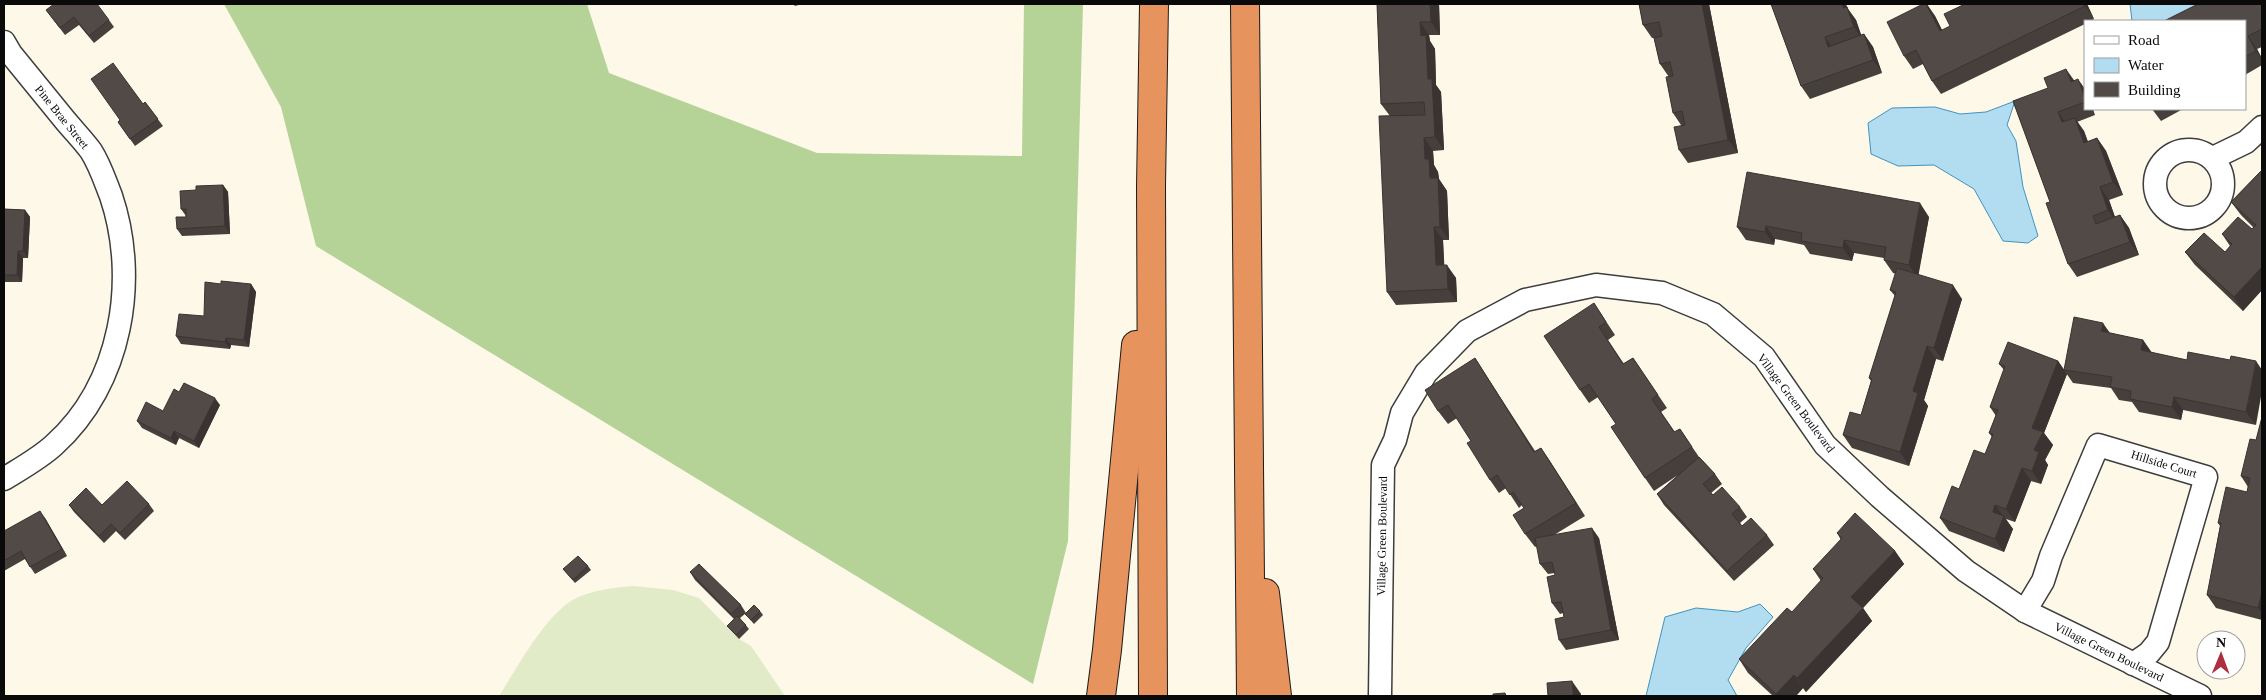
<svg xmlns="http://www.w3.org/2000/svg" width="2266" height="700" font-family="Georgia,serif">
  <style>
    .forest { fill: #b5d297 }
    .pitch { fill: #e1ebc7 }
    .water { fill: #b2dcef; stroke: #4094c0 }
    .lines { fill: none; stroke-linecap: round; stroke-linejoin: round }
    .minor-casing { stroke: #3d3d3d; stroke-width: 25 }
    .highway-casing { stroke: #1b1b1b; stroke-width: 30 }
    .minor { stroke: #fff; stroke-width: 22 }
    .highway { stroke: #e7935d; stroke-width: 28 }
    .wall { fill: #46403d }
    .shaded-wall { fill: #393432 }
    .building { fill: #514a47; stroke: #393432 }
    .labels { text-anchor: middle; stroke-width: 5; stroke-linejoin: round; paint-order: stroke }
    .street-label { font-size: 12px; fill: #0a0a0a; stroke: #fff }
  </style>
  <rect width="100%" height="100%" fill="#fdf8e8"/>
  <polygon class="forest" points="224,4 587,4 609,73 817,153 1022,156 1024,4 1083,4 1068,541 1033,684 316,246 281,107"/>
  <path class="pitch" d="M634 586 673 590 699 598 739 639 751 646 785 696H499C517 668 543 619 571 601 587 591 616 587 634 586Z"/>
  <g class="water">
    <polygon points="2130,4 2206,4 2178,21 2132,21"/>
    <polygon points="2015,101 2007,125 2016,141 2023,187 2038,236 2028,243 2003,241 1974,189 1934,165 1898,166 1871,154 1868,123 1892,108 1935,107 1960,114 1986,112"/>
    <polygon points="1760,604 1773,617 1746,648 1728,680 1737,696 1646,696 1665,617 1696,608 1738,612"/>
  </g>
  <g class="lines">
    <defs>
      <g id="minor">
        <path d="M4 42 11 54C29 76 46 97 64 119 73 130 83 140 91 151 100 165 105 181 111 196 139 279 122 384 54 445 40 458 20 469 4 479"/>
        <circle cx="2189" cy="184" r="34"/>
        <polyline points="2213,158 2246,142 2262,127"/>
        <polyline points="2025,611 2043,581 2051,556 2098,445 2206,477 2158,642 2149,653 2133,664"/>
        <polyline points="1380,696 1383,465 1395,440 1402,413 1426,373 1467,331 1525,300 1596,285 1662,293 1713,314 1764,357 1825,445 1880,497 1966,571 2025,611 2200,696"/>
      </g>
      <g id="highway">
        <polyline points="1245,4 1251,696"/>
        <polyline points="1265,593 1277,696"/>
        <polyline points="1101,696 1107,650 1136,345"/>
        <polyline points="1153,696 1151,186 1154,4"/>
      </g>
    </defs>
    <use href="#minor" class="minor-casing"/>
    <use href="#highway" class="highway-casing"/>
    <use href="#minor" class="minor"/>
    <use href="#highway" class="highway"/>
  </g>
  <g class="wall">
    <polygon points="793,4 802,4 795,6"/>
    <polygon points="1377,4 1439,4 1440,35 1429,35 1430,41 1435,49 1436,85 1441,92 1444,150 1433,151 1434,165 1438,172 1439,179 1447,191 1449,240 1443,240 1444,265 1456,278 1457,302 1396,305 1387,292 1390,116 1381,104"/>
    <polygon points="1639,4 1709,4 1738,153 1688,163 1679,150 1681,125 1673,113 1669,77 1660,64 1654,38 1652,38 1643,25"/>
    <polygon points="1771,4 1848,9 1856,20 1861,35 1864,34 1873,47 1882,73 1810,99 1801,86"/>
    <polygon points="1927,4 1935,16 1942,30 2087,4 2094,19 2091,21 2085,21 2085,24 1941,94 1932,81 1923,64 1913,69 1904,56"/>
    <polygon points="2262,4 2262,47 2257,49 2262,58 2262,65 2245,75 2245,21"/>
    <polygon points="46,10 109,20 114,27 94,43 79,25 65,35"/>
    <polygon points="2074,81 2085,89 2085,109 2093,109 2095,115 2077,122 2084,131 2088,142 2097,138 2106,151 2123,195 2109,200 2115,217 2120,215 2129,228 2139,255 2077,277 2068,264 2050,202 2013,101"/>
    <polygon points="145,102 163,126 135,146 118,122"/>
    <polygon points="2152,109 2183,109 2161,121"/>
    <polygon points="2261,171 2262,290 2243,311 2195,265 2185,252 2225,252 2230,246 2222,234 2252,229 2253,227 2241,215 2231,202"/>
    <polygon points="223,185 228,192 230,234 182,236 177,229 186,216 181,209 196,190"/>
    <polygon points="4,209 25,210 30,217 28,258 23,258 22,282 4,282"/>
    <polygon points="1929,217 1918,275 1962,299 1943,361 1936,359 1924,400 1928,406 1909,466 1852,448 1843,435 1861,415 1871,381 1869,378 1895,296 1890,290 1896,274 1893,273 1884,260 1884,258 1854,253 1852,261 1810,254 1804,245 1775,239 1774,245 1746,240 1737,227"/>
    <polygon points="221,284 251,284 256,292 249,347 231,345 230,349 181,344 176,336 204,316"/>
    <polygon points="1594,303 1615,335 1608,340 1624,364 1633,358 1667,408 1661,412 1675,432 1680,429 1699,457 1715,474 1722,484 1711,493 1713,495 1740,507 1747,517 1740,523 1742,526 1767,535 1774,545 1734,581 1664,505 1657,494 1678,475 1654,491 1645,478 1616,424 1598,397 1589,403 1580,390"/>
    <polygon points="2110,333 2143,340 2152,353 2187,360 2230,360 2256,425 2183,410 2181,420 2139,412 2132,402 2119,400 2111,388 2073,383 2064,370"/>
    <polygon points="1475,358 1484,372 1535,451 1541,448 1585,516 1554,535 1599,538 1619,640 1566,650 1559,640 1564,617 1563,613 1560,614 1552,603 1555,575 1555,573 1548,574 1540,564 1537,546 1535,547 1525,534 1524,508 1522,505 1519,508 1506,488 1499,493 1490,480 1471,441 1457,418 1448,424 1438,411"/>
    <polygon points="2058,361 2067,374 2044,433 2053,445 2045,460 2048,465 2041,484 2031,481 2015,522 2006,519 2013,529 2004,552 1949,531 1940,518 1959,489 1985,454 1992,437 1989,433 1996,416 1990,407 2004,370 1999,364"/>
    <polygon points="220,405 199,448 179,438 176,445 142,428 137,421 163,411"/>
    <polygon points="2262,417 2262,620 2216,608 2207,595 2220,526 2218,523 2247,492 2248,487 2241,476 2256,440"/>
    <polygon points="149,504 154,511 125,540 116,531 104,543 74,512 69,505"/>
    <polygon points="45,518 67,556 35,574 25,559 4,571 4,531"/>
    <polygon points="1837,533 1895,551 1904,564 1863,608 1872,621 1806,692 1803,688 1796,696 1773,696 1748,673 1739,659 1792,612 1821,581 1813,569 1841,540"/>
    <polygon points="588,566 591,570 575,583 563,569"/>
    <polygon points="690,572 741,605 746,613 740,618 749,629 739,639 727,626 734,619 695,580"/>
    <polygon points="760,611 763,615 754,624 745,614"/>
  </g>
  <g class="shaded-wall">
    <polygon points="1430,4 1439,4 1440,35 1431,22"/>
    <polygon points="1702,4 1709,4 1738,153 1728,140"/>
    <polygon points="1842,4 1846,4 1848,9 1856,20 1863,40 1854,27 1843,8"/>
    <polygon points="1926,4 1935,16 1949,44 1940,31"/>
    <polygon points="2084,4 2087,4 2094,19 2085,6"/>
    <polygon points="1420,22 1429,35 1430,41 1435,49 1436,85 1441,92 1444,150 1435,137 1428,79 1421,36"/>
    <polygon points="1864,34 1873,47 1882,73 1873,60"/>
    <polygon points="2248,36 2257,49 2262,60 2256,51"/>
    <polygon points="1825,37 1834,50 1828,47"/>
    <polygon points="2066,69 2076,83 2071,82"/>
    <polygon points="2078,79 2085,89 2085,98"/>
    <polygon points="2058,112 2067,125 2062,122"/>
    <polygon points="2075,118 2084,131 2093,156 2084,143"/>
    <polygon points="1424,138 1433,151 1434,165 1438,172 1439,179 1447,191 1449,240 1440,227 1430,178 1425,159"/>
    <polygon points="2097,138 2106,151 2123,195 2113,182"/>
    <polygon points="223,185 228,192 230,234 225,226"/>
    <polygon points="2100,187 2109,200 2117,223 2108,210"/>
    <polygon points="1920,203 1929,217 1918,278 1909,265"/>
    <polygon points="25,210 30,217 28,258 23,251"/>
    <polygon points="2120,215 2129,228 2139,255 2130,242"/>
    <polygon points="1766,226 1775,239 1774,245 1765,232"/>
    <polygon points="1434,227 1443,240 1445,278 1436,265"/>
    <polygon points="1844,240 1854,253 1852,261 1843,248"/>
    <polygon points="18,251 23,258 22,282 17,275"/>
    <polygon points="1447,265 1456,278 1457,302 1448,289"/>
    <polygon points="2262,267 2262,290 2243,311 2234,297"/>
    <polygon points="251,284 256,292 249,347 244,340"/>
    <polygon points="1953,285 1962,299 1943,361 1934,348"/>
    <polygon points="2103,323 2112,336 2101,331"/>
    <polygon points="226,338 231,345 230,349 225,342"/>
    <polygon points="2143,340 2152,353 2141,350"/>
    <polygon points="1927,346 1936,359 1924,400 1928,406 1909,466 1900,452 1913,391"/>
    <polygon points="1475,358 1484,372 1543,465 1534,452"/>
    <polygon points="2058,361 2067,374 2044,433 2053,445 2045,460 2048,465 2041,484 2032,471 2034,450 2032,428"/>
    <polygon points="2256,361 2262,370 2262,391 2256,425 2246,412"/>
    <polygon points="2174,397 2183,410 2181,420 2172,407"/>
    <polygon points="215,398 220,405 199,448 194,441"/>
    <polygon points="174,431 179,438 176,445 171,438"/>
    <polygon points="1541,448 1550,461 1585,516 1576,503"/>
    <polygon points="2022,468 2031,481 2015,522 2006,509"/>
    <polygon points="1995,505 2013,529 2004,552 1995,539 1993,512"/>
    <polygon points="40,511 45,518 67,556 62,549"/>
    <polygon points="1592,528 1599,538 1619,640 1611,630"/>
    <polygon points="1895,551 1904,564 1861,610 1851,597"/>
    <polygon points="2262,593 2262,613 2258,608"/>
    <polygon points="1863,608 1872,621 1806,692 1797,678"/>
    <polygon points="1794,675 1803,688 1796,696 1778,696 1776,694"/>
    <polygon points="1572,681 1581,694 1581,696 1573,696"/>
  </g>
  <g class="building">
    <polygon points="54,4 97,4 109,20 89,36 74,17 60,28 46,10"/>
    <polygon points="1377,4 1430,4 1431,22 1420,22 1421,36 1426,35 1428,79 1432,79 1435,137 1424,138 1425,159 1429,159 1430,178 1438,178 1440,227 1434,227 1436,265 1447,265 1448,289 1387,292 1379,116 1425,115 1424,102 1381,104"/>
    <polygon points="1639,4 1702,4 1728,140 1679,150 1674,127 1685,125 1682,111 1673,113 1666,77 1673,76 1670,62 1660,64 1654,38 1662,36 1659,22 1643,25"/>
    <polygon points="1771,4 1842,4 1843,8 1847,7 1854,27 1825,37 1828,47 1864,34 1873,60 1801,86"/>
    <polygon points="1923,4 1926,4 1940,31 1950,26 1944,14 1965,4 2084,4 2085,6 1932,81 1916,50 1904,56 1887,22"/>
    <polygon points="2198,4 2262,4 2262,29 2248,36 2256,51 2245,57 2245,21 2164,21"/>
    <polygon points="113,63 143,104 145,102 158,119 130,139 118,122 120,120 91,79"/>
    <polygon points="2066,69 2071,82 2078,79 2085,98 2085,102 2058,112 2062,122 2075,118 2084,143 2097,138 2113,182 2100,187 2108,210 2093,216 2096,224 2120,215 2130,242 2068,264 2046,203 2050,202 2013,101 2048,88 2044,78"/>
    <polygon points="2261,171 2262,172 2262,267 2234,297 2185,252 2204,233 2225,252 2232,244 2222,234 2238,217 2252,229 2256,225 2231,202"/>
    <polygon points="1747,172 1920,203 1909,265 1884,260 1886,247 1844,240 1843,248 1801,241 1802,233 1766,226 1765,232 1737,227"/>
    <polygon points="223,185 225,226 177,229 176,217 186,217 186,209 181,209 180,191 196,190 196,186"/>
    <polygon points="4,209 25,210 23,251 18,251 17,275 4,275"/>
    <polygon points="1897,268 1953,285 1934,348 1927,346 1913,391 1918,393 1900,452 1843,435 1850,412 1861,415 1872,379 1869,378 1896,292 1890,290"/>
    <polygon points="221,281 251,284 244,340 226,338 225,342 176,336 179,314 204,316 205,282 221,284"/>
    <polygon points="1594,303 1606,322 1599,327 1623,364 1633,358 1658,395 1652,399 1674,432 1680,429 1692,447 1645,478 1611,427 1616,424 1589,384 1580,390 1544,336"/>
    <polygon points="2074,317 2103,323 2101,331 2143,340 2141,350 2187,360 2188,352 2230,360 2231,356 2256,361 2246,412 2174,397 2172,407 2130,399 2131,391 2110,387 2112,377 2064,370"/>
    <polygon points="2008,342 2058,361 2032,428 2043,432 2034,450 2039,452 2032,471 2022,468 2006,509 1995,505 1993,512 2004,516 1995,539 1940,518 1952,486 1959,489 1974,450 1985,454 1993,434 1989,433 1998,410 1990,407 2005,366 1999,364"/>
    <polygon points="1475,358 1534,452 1541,448 1576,503 1525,534 1513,515 1524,508 1513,492 1510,495 1497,475 1490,480 1467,443 1471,441 1448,405 1438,411 1425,390"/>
    <polygon points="184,383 215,398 194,441 174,431 171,438 137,421 146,402 163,411 174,389 179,392"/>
    <polygon points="2262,417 2262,576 2261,582 2262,583 2262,593 2258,608 2207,595 2221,523 2218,523 2226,487 2247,492 2250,478 2241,476 2250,439 2256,440"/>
    <polygon points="1699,457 1715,474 1703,484 1713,495 1722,487 1740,507 1732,514 1742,526 1751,518 1767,535 1727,571 1657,494"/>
    <polygon points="127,481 149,504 120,533 111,524 99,536 69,505 86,488 102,505"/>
    <polygon points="40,511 62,549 30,567 21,551 4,561 4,531"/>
    <polygon points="1855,513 1895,551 1851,597 1863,608 1797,678 1794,675 1776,694 1739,659 1787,608 1792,612 1823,578 1813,569 1842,538 1837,533"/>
    <polygon points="1592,528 1611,630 1559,640 1555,619 1564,617 1561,602 1552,603 1547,577 1555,575 1552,562 1540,564 1535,538"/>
    <polygon points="578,556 588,566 573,580 563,569"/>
    <polygon points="699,564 741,605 731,614 690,572"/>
    <polygon points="754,605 760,611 751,620 745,614"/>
    <polygon points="737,616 746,625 736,635 727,626"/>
    <polygon points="1572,681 1573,696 1548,696 1547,683"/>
    <polygon points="1505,693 1506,696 1493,696 1493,694"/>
  </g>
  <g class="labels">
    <g class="street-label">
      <text transform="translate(62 117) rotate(51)" y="4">Pine Brae Street</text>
      <text transform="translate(1796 403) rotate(53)" y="4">Village Green Boulevard</text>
      <text transform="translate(2164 464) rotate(17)" y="4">Hillside Court</text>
      <text transform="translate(1382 536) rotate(-89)" y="4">Village Green Boulevard</text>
      <text transform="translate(2109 652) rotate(26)" y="4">Village Green Boulevard</text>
    </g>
  </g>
  <rect width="2266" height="700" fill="none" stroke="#0a0a0a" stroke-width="10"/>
  <rect x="2084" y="20" width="162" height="90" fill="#ffffff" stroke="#9d9d9d"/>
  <rect x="2094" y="36" width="25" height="8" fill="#ffffff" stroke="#9d9d9d"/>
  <text x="2128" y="45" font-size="15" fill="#0a0a0a">Road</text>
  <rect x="2094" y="58" width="25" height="15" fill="#b2dcef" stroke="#9d9d9d"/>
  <text x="2128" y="70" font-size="15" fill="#0a0a0a">Water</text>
  <rect x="2094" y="82" width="25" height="15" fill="#514a47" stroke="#9d9d9d"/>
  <text x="2128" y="95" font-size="15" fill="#0a0a0a">Building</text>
  <g transform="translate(2221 655) rotate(1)"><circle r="24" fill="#ffffff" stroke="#9d9d9d"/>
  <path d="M0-4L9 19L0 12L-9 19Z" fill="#ac303d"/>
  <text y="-8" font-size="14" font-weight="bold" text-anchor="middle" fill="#0a0a0a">N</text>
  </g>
</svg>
